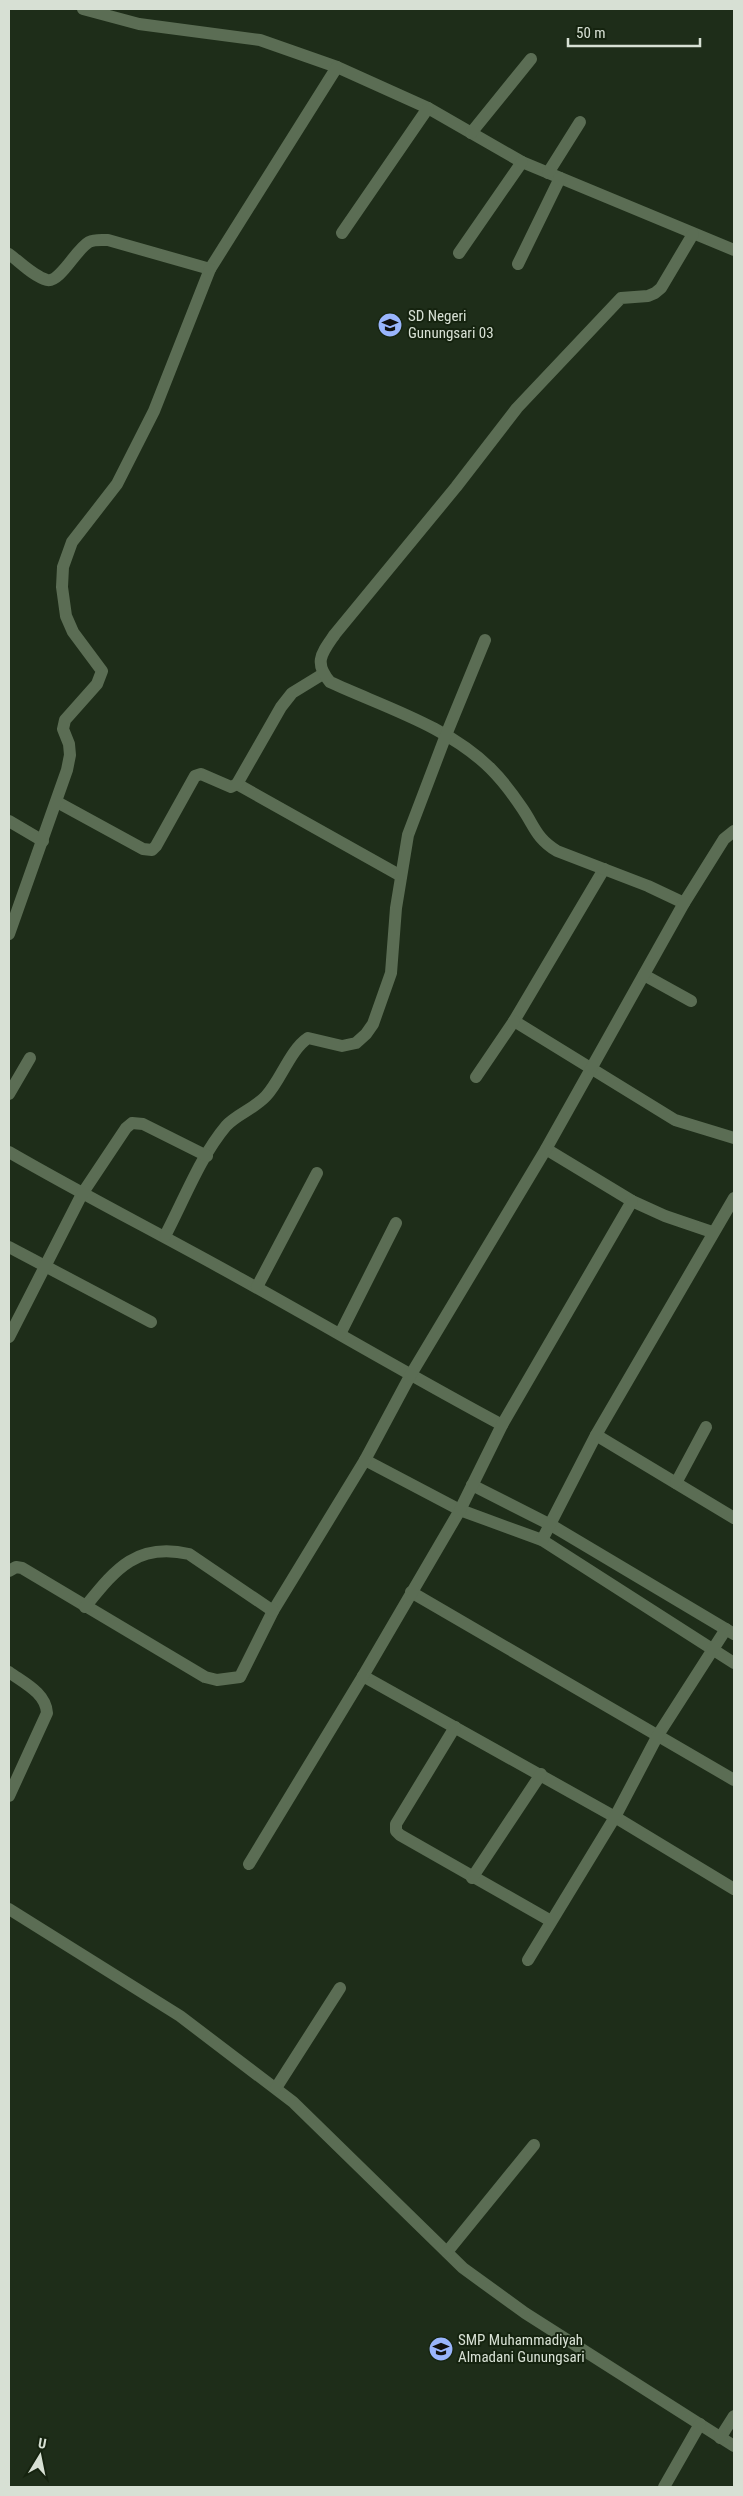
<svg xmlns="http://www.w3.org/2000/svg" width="743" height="2496" font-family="'Roboto Condensed',sans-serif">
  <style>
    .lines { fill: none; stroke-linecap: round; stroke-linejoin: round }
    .minor { stroke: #5b6d54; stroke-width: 12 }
    .labels { text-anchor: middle; stroke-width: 4; stroke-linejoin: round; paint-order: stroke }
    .poi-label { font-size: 15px; fill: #d7e0d4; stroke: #15230f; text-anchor: start }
  </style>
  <rect width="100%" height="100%" fill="#1e2d19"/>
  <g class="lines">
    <g class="minor">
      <polyline points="83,9 139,24 260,40 337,67 428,108 522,162 734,250"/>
      <polyline points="471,133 531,59"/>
      <polyline points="548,173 580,122"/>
      <polyline points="342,233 428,108"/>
      <polyline points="459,253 522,162"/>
      <path d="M9 254C20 262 33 276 47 280 60 283 76 249 89 242 95 239 101 240 108 240L210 269 337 67"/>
      <polyline points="518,264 560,178"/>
      <polyline points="237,784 401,876"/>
      <polyline points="57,802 143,849 152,850 156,846 195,776 201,774 231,787 237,784 281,707 292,693 323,674"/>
      <polyline points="9,821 43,841"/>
      <polyline points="604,869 514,1021 675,1120 734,1138"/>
      <path d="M684 903 648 886 557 851C536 838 535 827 522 808 514 796 501 779 491 769 448 726 384 707 330 682 313 662 322 653 335 634L456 487 517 408 621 298 648 296 655 293 661 288 693 234"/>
      <polyline points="9,934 67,770 70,755 69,744 63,729 65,720 97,684 102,671 73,632 66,616 62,587 63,567 72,542 117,484 154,411 210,269"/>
      <polyline points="644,975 691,1001"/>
      <polyline points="476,1077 514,1021"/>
      <polyline points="9,1094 30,1058"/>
      <polyline points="546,1149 632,1201 665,1216 712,1232"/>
      <path d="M9 1152C85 1196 164 1236 241 1279 328 1327 414 1378 502 1425"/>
      <path d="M165 1236C184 1200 200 1157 226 1126 237 1114 254 1109 266 1096 281 1080 290 1050 308 1038L342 1046 356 1043 366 1034 373 1024 391 973 396 908 408 835 446 735 485 640"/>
      <polyline points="9,1247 151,1322"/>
      <polyline points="257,1287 317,1173"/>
      <polyline points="340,1334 396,1223"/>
      <polyline points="9,1337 82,1194 126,1128 132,1123 143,1124 207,1156"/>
      <polyline points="596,1435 734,1518"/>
      <polyline points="365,1460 460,1510 542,1540 734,1663"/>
      <polyline points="676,1483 706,1427"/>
      <polyline points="472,1485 551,1525 734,1634"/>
      <polyline points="542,1540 596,1435 734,1198"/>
      <polyline points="9,1571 16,1567 22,1568 205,1677 217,1680 240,1677 273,1611 365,1460 410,1376 546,1149 684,903 724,839 734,831"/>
      <polyline points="411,1592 734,1780"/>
      <path d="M85 1607C115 1570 136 1542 189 1554L273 1611"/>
      <path d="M9 1672C24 1683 46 1693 47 1713L9 1796"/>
      <polyline points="363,1676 615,1817 734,1889"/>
      <polyline points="455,1727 396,1824 396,1831 400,1835 551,1921"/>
      <polyline points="249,1864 363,1676 460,1510 502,1425 632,1201"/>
      <polyline points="472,1878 541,1774"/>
      <polyline points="9,1909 180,2016 293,2102 463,2268 525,2313 734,2446"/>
      <polyline points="528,1960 615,1817 658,1735 726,1629"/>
      <polyline points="276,2088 340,1988"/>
      <polyline points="447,2252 534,2145"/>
      <polyline points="720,2438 734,2416"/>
      <polyline points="664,2487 700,2424"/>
    </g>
  </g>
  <defs>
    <symbol id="school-disc" viewBox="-11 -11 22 22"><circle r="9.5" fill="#99b5fd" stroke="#15230f"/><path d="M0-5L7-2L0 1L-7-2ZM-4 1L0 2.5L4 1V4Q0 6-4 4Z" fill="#111"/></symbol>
  </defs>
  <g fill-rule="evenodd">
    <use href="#school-disc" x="376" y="311" width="28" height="28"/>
    <use href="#school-disc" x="427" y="2335" width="28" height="28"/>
  </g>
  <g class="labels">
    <g class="poi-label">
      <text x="408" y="321">SD Negeri<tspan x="408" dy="17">Gunungsari 03</tspan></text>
      <text x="458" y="2345">SMP Muhammadiyah<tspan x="458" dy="17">Almadani Gunungsari</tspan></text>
    </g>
  </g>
  <rect width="743" height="2496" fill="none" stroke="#d7e0d4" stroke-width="20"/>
  <g transform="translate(40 2456) rotate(10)" stroke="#15230f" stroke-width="4" paint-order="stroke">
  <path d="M0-4L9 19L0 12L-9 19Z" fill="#d7e0d4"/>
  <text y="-8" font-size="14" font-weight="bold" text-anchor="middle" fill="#d7e0d4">U</text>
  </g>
  <path d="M568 38v8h132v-8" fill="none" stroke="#d7e0d4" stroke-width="2.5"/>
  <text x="576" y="38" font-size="15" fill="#d7e0d4" stroke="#15230f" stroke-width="4" paint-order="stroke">50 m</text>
</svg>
